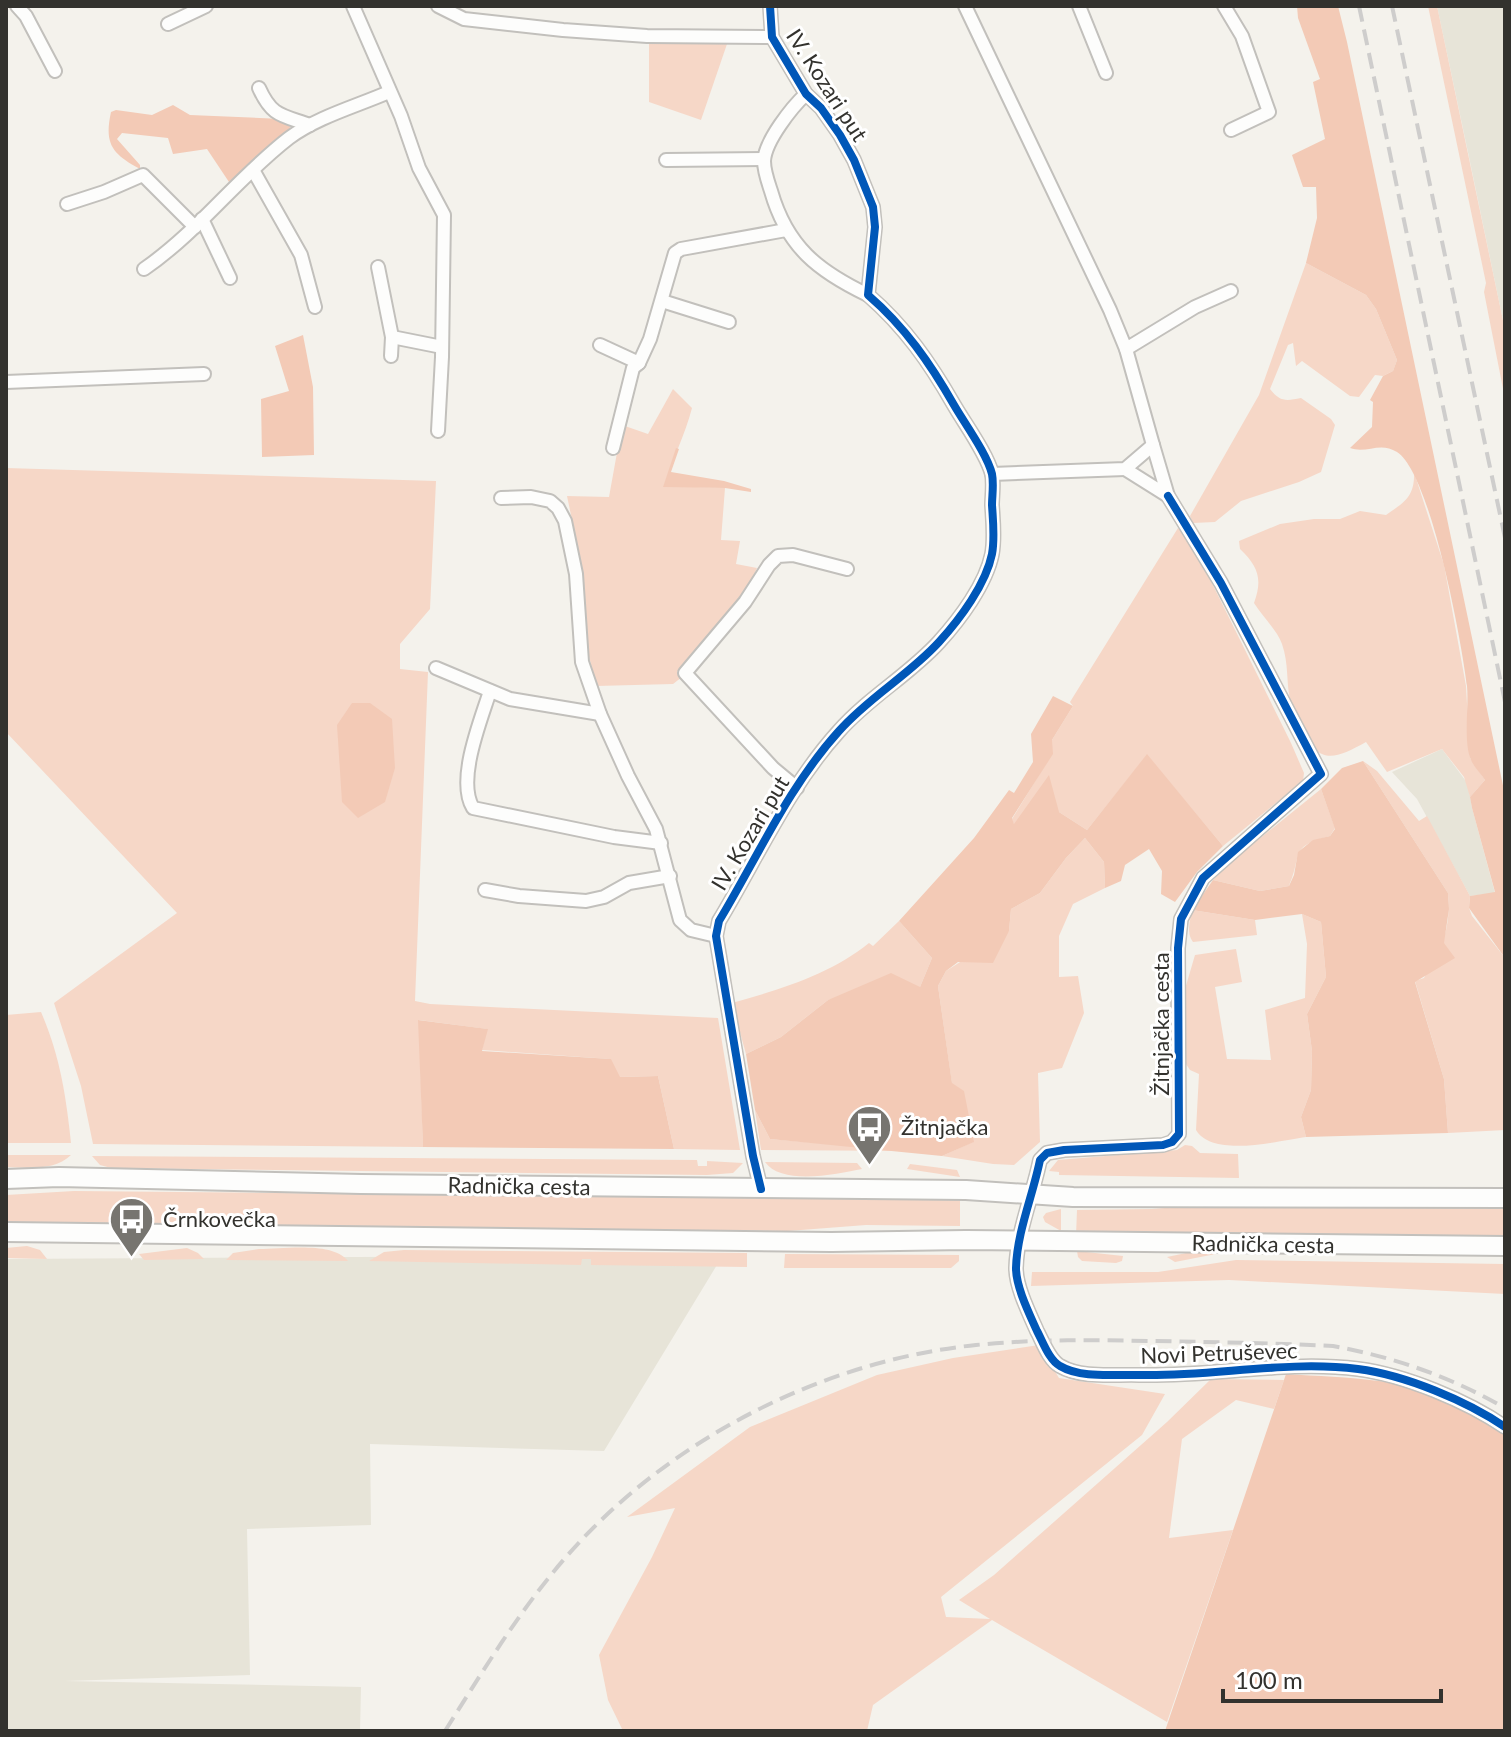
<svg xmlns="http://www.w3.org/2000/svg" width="1511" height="1737" font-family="Lato,sans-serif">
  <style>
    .built { fill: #e7e4d8 }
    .green { fill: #f6d7c7 }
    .forest { fill: #f3cab6 }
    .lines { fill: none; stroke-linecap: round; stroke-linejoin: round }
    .minor-casing { stroke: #c2c0bc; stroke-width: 16 }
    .secondary-casing { stroke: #c2c0bc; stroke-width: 22 }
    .minor { stroke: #fdfdfc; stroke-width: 12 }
    .secondary { stroke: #fdfdfc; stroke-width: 18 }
    .rail { stroke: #cecdcc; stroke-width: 4; stroke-dasharray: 16 8; stroke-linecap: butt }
    .cycleway-casing { stroke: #fff; stroke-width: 13 }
    .cycleway { stroke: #0057b8; stroke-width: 8 }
    .labels { text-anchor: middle; stroke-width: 6; stroke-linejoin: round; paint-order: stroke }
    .street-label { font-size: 22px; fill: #33322e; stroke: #fff }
    .poi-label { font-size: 22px; fill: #33322e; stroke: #fff; text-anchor: start }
  </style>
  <rect width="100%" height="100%" fill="#f4f2ec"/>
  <g class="built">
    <polygon points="1437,6 1505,6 1505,330 1469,157"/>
    <polygon points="1442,749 1468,784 1472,808 1495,893 1470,896 1417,799 1392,772"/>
    <polygon points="723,1255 604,1451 370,1444 371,1525 247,1529 250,1675 65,1681 361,1687 360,1731 6,1731 6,1259"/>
  </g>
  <g class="green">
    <polygon points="1428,6 1437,6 1505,330 1505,399 1484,292 1486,283"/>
    <polygon points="680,42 727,44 701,120 649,102 649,43"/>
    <path d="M1306 263 1366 295 1376 309 1397 360 1393 371 1383 376 1375 375 1359 397 1350 396 1302 361 1296 366 1293 343 1288 345 1270 389C1280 402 1286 401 1301 398L1331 419 1335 425 1321 472 1299 482 1241 501 1215 522 1193 523 1190 516 1259 395Z"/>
    <path d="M673 389 692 408C685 435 672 460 664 486L725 488 721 540 740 541 736 564 757 568 747 590 677 672 682 677 673 684 596 686 588 652 575 534 567 496 609 497 622 425 648 434Z"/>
    <polygon points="6,468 436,481 430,609 400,644 400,669 428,672 415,1001 430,1004 718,1018 740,1150 674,1149 658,1076 619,1077 610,1059 482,1050 487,1029 419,1020 423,1147 93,1144 81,1086 54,1003 177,913 6,732"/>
    <path d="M1414 472 1444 565 1466 686 1470 758 1485 780 1470 797 1464 777 1442 749 1387 772 1366 742C1335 759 1319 766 1302 729 1298 720 1291 709 1290 700 1286 680 1289 665 1282 644 1277 630 1262 616 1254 603 1263 579 1258 566 1240 549L1239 541 1280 524 1314 519H1340L1360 511 1386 515C1405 502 1415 496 1414 472Z"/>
    <polygon points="1178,528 1185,535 1203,565 1291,743 1304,773 1303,781 1223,846 1147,755 1087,830 1059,812 1014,825 1012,819 1052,754 1052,740 1073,706 1070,702"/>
    <path d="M1363 761 1377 771 1419 821 1427 816 1470 896 1469 908 1472 916 1505 958V1130L1448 1133 1444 1079 1415 981 1424 978C1442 947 1451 930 1448 893Z"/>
    <path d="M1321 789 1335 828 1330 836C1288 847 1303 854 1289 886L1260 891 1213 880 1233 860Z"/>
    <polygon points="1085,838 1104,862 1105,888 1073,904 1059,936 1059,977 1078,976 1084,1013 1062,1068 1038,1073 1040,1142 1014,1165 993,1164 942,1156 973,1142 952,1084 938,986 946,971 1009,931 1011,909 1040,893 1066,858"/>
    <path d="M1192 910 1255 920 1257 935 1193 942C1186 933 1190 921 1192 910Z"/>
    <path d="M1302 914 1321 922 1326 977 1307 1014 1312 1051 1311 1090 1301 1117 1306 1137C1277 1141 1213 1158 1196 1130L1199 1074 1190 1070 1186 1064 1185 989 1195 955 1236 949 1242 982 1215 987 1227 1059 1271 1060 1265 1010 1305 998 1307 944Z"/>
    <path d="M899 921 932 958 920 987 828 1000 781 1037 746 1054 732 1003C779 990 831 974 869 943L873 946Z"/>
    <path d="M41 1012C60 1056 66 1096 71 1143H6V1015Z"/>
    <polygon points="755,1110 770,1139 908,1151 761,1150"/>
    <polygon points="1185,1145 1192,1146 1200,1153 1238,1154 1239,1178 1059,1175 1059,1172 1049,1171 1058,1160 1177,1150"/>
    <path d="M6 1155H71C55 1171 27 1168 6 1167Z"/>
    <polygon points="92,1156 697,1160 698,1166 707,1166 707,1161 743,1163 733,1173 707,1175 111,1168 100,1165"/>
    <path d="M765 1162 857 1163 862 1169C837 1174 782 1186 765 1162Z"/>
    <polygon points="910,1164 957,1170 960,1177 907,1169"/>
    <polygon points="74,1191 960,1200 960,1226 866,1225 788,1231 6,1223 6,1195"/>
    <polygon points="1227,1203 1505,1205 1505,1238 1076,1236 1077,1210 1152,1209"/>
    <polygon points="1061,1209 1061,1231 1045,1222 1043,1217 1046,1213"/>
    <polygon points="27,1246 40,1250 47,1259 6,1258 6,1248"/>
    <polygon points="187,1248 198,1253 204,1259 144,1260 139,1254"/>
    <path d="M259 1249C283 1249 333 1241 348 1261L226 1260 233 1253Z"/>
    <polygon points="404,1250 747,1253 747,1267 591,1265 591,1259 582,1259 581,1265 369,1261 384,1252"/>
    <polygon points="1077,1251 1123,1256 1122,1261 1116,1263 1082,1261 1078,1257"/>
    <polygon points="1231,1251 1175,1262 1167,1257 1191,1252"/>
    <polygon points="785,1254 959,1255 959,1261 951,1268 784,1268"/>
    <polygon points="1236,1260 1505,1264 1505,1294 1229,1280 1031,1286 1032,1272 1158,1272"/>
    <polygon points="1039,1345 1059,1378 1165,1394 1142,1435 941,1597 946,1617 990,1619 959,1600 994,1575 1167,1422 1211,1379 1284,1380 1274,1409 1236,1400 1182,1439 1169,1538 1233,1530 1167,1722 992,1620 873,1705 867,1731 623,1731 608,1700 599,1655 652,1557 675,1508 627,1517 750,1427 877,1375 953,1358"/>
  </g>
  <g class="forest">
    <path d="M1297 6H1338L1347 42 1505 795V958L1469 908 1470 896 1495 892 1472 808 1470 797 1485 780C1481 774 1474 767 1471 760 1463 742 1469 706 1467 686 1462 643 1431 474 1397 452 1380 441 1367 454 1350 448L1372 427 1373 402 1370 400 1383 376 1393 371 1397 360 1376 309 1366 295 1306 263 1317 218 1316 187H1303L1292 155 1325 139 1313 82 1320 79 1298 18Z"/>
    <path d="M173 105 190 115 282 119 289 120 291 125 287 134 229 182 207 149 173 154 168 138 122 133 117 139 140 165V169C112 154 104 144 111 112L116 110 152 115Z"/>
    <polygon points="303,335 313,387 314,455 262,457 261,399 289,391 275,346"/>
    <polygon points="676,448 679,449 671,472 724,481 751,489 751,492 725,488 663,487"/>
    <polygon points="1053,696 1073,706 1052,740 1053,754 1012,818 1014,824 1049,775 1059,812 1087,830 1147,754 1223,846 1197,872 1175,902 1161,894 1162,871 1149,849 1125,865 1121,881 1105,888 1104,862 1085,838 1066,858 1040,893 1011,909 1009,931 993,963 958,962 946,971 938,986 952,1083 964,1091 974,1142 942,1156 770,1139 755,1110 746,1054 781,1037 828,1000 891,973 920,987 932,958 899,921 974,838 1009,790 1014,793 1033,762 1031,734"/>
    <polygon points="352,703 370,703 392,719 395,768 385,802 358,818 342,802 337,725"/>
    <polygon points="1363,761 1448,893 1449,909 1444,943 1455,958 1415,982 1444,1079 1448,1133 1306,1137 1301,1117 1311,1090 1312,1051 1307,1014 1326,977 1321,922 1302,914 1255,920 1192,910 1213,880 1260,891 1289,886 1294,875 1298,852 1313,840 1330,836 1335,829 1321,789 1342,768"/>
    <polygon points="418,1020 488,1029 482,1051 611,1059 620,1077 658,1076 674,1149 423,1147"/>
    <path d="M1286 1374C1317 1376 1349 1377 1379 1381 1411 1385 1480 1415 1505 1434V1731H1165Z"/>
  </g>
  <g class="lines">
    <defs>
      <g id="minor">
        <polyline points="17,6 26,16 55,71"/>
        <polyline points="353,6 401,116 419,168 444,215 442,357 438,431"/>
        <polyline points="438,6 464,19 563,30 647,36 772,37"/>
        <polyline points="965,6 1110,310 1126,349 1153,445 1125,469 992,474"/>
        <polyline points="1079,6 1106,73"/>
        <polyline points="1224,6 1242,36 1269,112 1231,130"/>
        <polyline points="168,24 206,6"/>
        <path d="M259 88C272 117 282 115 310 125"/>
        <path d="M806 94C792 107 765 141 764 161 764 171 768 182 771 191 787 247 818 271 868 295"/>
        <polyline points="666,160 764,159"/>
        <polyline points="253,170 301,255 315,307"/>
        <polyline points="67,204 104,192 143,175 195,227"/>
        <polyline points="202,219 230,278"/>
        <polyline points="378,267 392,337 391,356"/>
        <path d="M144 269C198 232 237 178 289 138 317 117 357 106 389 92"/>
        <polyline points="662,301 729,322"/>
        <polyline points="392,337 442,347"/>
        <polyline points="600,345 639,363 650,339 675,253 681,249 786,230"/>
        <polyline points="1126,349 1195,307 1231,291"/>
        <polyline points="6,382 204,374"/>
        <polyline points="613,448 633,368 639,363"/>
        <polyline points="1125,469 1168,496 1153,445"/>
        <path d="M1168 496 1221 583 1321 774 1203 878 1181 919 1178 948 1179 1134 1172 1142 1163 1145 1064 1150 1047 1153 1040 1160C1033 1195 1017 1232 1016 1268 1016 1287 1029 1313 1037 1331 1043 1342 1049 1360 1060 1366 1082 1379 1115 1374 1139 1375 1212 1377 1285 1360 1358 1369 1405 1375 1467 1401 1505 1427"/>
        <polyline points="501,498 531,497 550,501 558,508 565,521 576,574 582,662 600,714 628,776 656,829 680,920 691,930 716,936"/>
        <polyline points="436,668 510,699 600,714"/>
        <path d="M490 691C481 720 456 780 473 808L614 837 661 843"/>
        <polyline points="797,788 773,768 685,673 745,602 769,565 778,556 793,555 847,569"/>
        <polyline points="485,890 519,896 586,901 604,897 629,883 670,876"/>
        <path d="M761 1189 753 1156 716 936 719 921C757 858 789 786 839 731 869 697 909 675 939 642 960 619 986 584 992 554 995 538 993 521 992 505 992 496 994 484 992 474 987 454 965 424 954 405 930 363 905 327 868 295L875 227 873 207 854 160 840 135 821 108 806 94 772 37 770 6"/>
      </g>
      <g id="secondary">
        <polyline points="6,1179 59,1177 361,1184 966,1190 1073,1197 1505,1198"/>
        <polyline points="6,1232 831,1242 966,1240 1505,1246"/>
      </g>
    </defs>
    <use href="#minor" class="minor-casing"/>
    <use href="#secondary" class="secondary-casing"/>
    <use href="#minor" class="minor"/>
    <use href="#secondary" class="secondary"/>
    <g class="rail">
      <polyline points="1359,6 1505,702"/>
      <polyline points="1392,6 1505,538"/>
      <path d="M445 1731C483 1671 519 1611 566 1557 668 1440 821 1361 976 1345 1035 1339 1093 1340 1152 1341 1212 1342 1273 1343 1333 1346 1394 1357 1451 1377 1505 1408"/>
    </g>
    <defs>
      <g id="cycleway">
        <path d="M1168 496 1221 583 1321 774 1203 878 1181 919 1178 948 1179 1134 1172 1142 1163 1145 1064 1150 1047 1153 1040 1160C1033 1195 1017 1232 1016 1268 1016 1287 1029 1313 1037 1331 1043 1342 1049 1360 1060 1366 1082 1379 1115 1374 1139 1375 1212 1377 1285 1360 1358 1369 1405 1375 1467 1401 1505 1427"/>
        <path d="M761 1189 753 1156 716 936 719 921C757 858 789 786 839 731 869 697 909 675 939 642 960 619 986 584 992 554 995 538 993 521 992 505 992 496 994 484 992 474 987 454 965 424 954 405 930 363 905 327 868 295L875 227 873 207 854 160 840 135 821 108 806 94 772 37 770 6"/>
      </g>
    </defs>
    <use href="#cycleway" class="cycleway-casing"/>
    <use href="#cycleway" class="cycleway"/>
  </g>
  <defs>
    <symbol id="bus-pin" viewBox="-11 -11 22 30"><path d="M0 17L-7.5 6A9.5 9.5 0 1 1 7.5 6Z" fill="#777570" stroke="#fff"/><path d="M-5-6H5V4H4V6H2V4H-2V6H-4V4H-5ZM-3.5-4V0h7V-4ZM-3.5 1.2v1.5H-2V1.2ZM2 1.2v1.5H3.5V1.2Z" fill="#fff"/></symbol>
  </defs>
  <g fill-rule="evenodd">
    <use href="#bus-pin" x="844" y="1102" width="51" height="69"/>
    <use href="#bus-pin" x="106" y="1194" width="51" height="69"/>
  </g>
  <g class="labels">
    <g class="street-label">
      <text transform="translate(827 85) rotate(57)" y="8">IV. Kozari put</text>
      <text transform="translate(750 833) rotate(-59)" y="8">IV. Kozari put</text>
      <text transform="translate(1161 1024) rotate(-90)" y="8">Žitnjačka cesta</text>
      <text transform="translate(519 1186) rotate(1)" y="8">Radnička cesta</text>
      <text transform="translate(1263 1244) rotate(1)" y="8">Radnička cesta</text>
      <text transform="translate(1219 1353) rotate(-2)" y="8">Novi Petruševec</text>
    </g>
    <g class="poi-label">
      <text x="901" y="1135">Žitnjačka</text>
      <text x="163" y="1227">Črnkovečka</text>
    </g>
  </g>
  <rect width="1511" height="1737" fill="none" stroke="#33322e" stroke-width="16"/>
  <path d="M1223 1689v12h218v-12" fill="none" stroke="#33322e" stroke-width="4"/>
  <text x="1235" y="1689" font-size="24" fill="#33322e" stroke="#ffffff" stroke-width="6" paint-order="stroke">100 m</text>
</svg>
